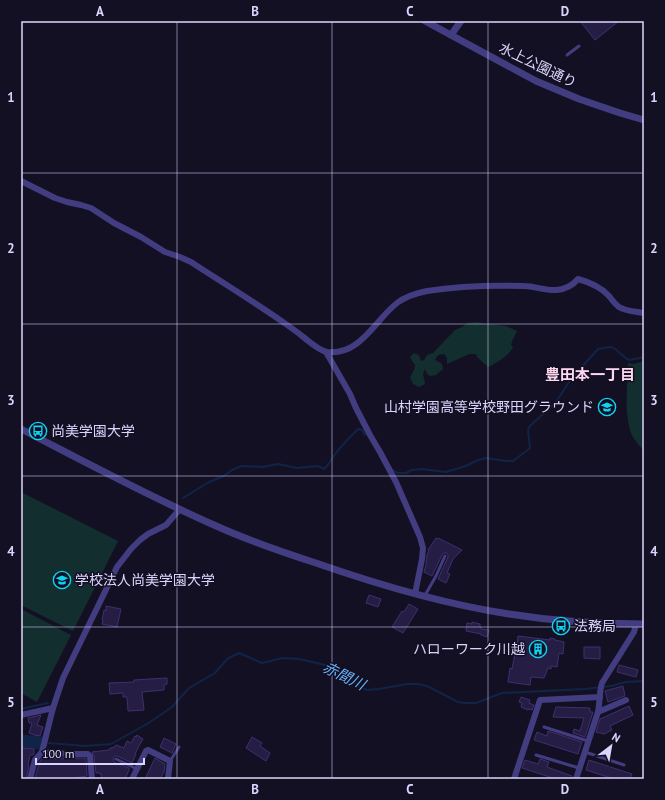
<svg xmlns="http://www.w3.org/2000/svg" width="665" height="800" font-family="'PT Sans','Noto Sans JP',sans-serif">
  <style>
    .green { fill: #132e2e }
    .lines { fill: none; stroke-linecap: round; stroke-linejoin: round }
    .stream { stroke: #102447; stroke-width: 2 }
    .river { stroke: #102447; stroke-width: 13 }
    .building { fill: #261d44; stroke: #3e306f }
    .service { stroke: #423d81; stroke-width: 3 }
    .minor { stroke: #423d81; stroke-width: 6 }
    .tertiary { stroke: #423d81; stroke-width: 7 }
    .grid { fill: none; stroke: #dbd5fd; stroke-width: 1; stroke-opacity: 0.55 }
    .labels { text-anchor: middle; stroke-width: 3; stroke-linejoin: round; paint-order: stroke }
    .street-label { font-size: 14px; fill: #dbd5fd; stroke: #141024 }
    .poi-label { font-size: 14px; fill: #dbd5fd; stroke: #141024; text-anchor: start }
    .neighbourhood-label { font-size: 15px; font-weight: bold; fill: #fdd7ee; stroke: #141024 }
    .water-label { font-size: 15px; font-style: italic; fill: #68b1f8; stroke: #141024 }
    .neatline { fill: none; stroke: #dbd5fd; stroke-width: 1.5 }
    .grid-label { font-size: 13px; text-anchor: middle; font-weight: bold; fill: #dbd5fd }
  </style>
  <rect width="100%" height="100%" fill="#141024"/>
  <g class="green">
    <path d="M475 322 506 326 517 331C515 336 512 340 511 345L513 347C509 356 496 363 488 367L477 357 476 354H469L454 361 447 364V358L444 354 438 355 435 360 442 364 443 369 436 375 430 376 427 374 425 369 423 374 425 384 419 387 413 384 410 377 414 370 415 365 412 361 410 357 414 353 419 355 421 361 424 360 427 355 433 353 455 330 462 327 468 323Z"/>
    <path d="M644 361V451C639 445 632 438 630 430 624 409 628 385 628 363L634 364Z"/>
    <polygon points="21,492 118,541 73,631 21,605"/>
    <polygon points="21,609 71,635 37,702 21,693"/>
  </g>
  <g class="lines">
    <g class="stream">
      <polyline points="393,470 394,471 398,473 406,473 412,470 422,469 446,472 466,466 478,460 486,458 506,461 513,461 525,452 530,448 528,431 529,427 556,402 571,379 598,349 610,347 614,348 627,359 630,360 644,357"/>
      <path d="M183 498 209 482 224 476 232 470 241 466 263 467 278 464 297 468 318 466 324 469C329 465 332 458 336 453 342 445 350 437 358 429L362 430 365 435"/>
      <polyline points="21,709 48,703"/>
      <polyline points="49,743 85,746 111,744 147,724 172,707 189,688 215,673 227,659 239,653 262,663 283,658 299,659 321,664 335,668 347,674 360,687 367,690 379,689 407,684 418,684 427,686 458,702 465,703 476,703 502,693 585,689 611,686 626,682 644,681"/>
    </g>
    <polyline class="river" points="21,741 41,743"/>
  </g>
  <g class="building">
    <polygon points="580,21 619,21 595,40"/>
    <polygon points="436,538 438,539 438,538 462,550 453,559 447,573 450,574 446,583 438,579 448,557 448,555 447,553 444,553 442,555 432,576 424,572 426,565 426,564 427,555 429,551 428,550"/>
    <polygon points="369,595 381,599 378,607 366,603"/>
    <polygon points="409,604 418,609 403,633 392,627 402,611 404,612"/>
    <polygon points="106,606 121,609 117,627 102,624 103,620 102,620 104,610 106,611"/>
    <polygon points="472,622 480,624 480,627 481,627 481,629 489,630 487,637 481,635 481,634 466,631 467,623 472,624"/>
    <polygon points="518,636 550,640 550,638 555,639 555,640 564,642 563,654 559,653 557,667 551,666 551,669 548,668 544,678 531,677 530,685 508,682 510,668 512,669 515,653 511,652 513,644 517,645"/>
    <polygon points="584,647 600,647 600,659 584,658"/>
    <polygon points="619,665 638,670 636,677 617,672"/>
    <polygon points="167,678 167,684 164,685 164,690 142,692 144,710 128,711 127,697 123,697 123,693 110,694 109,683 134,682 134,680"/>
    <polygon points="623,686 625,696 608,702 605,691"/>
    <polygon points="521,697 530,700 529,703 534,705 532,710 528,709 528,710 521,707 522,703 519,702"/>
    <polygon points="629,706 633,715 610,726 612,730 604,734 596,732 600,719"/>
    <polygon points="556,707 590,708 590,712 593,712 585,737 573,733 574,729 580,731 584,718 553,717"/>
    <polygon points="41,715 37,725 43,727 40,736 37,735 37,736 29,733 32,723 29,723 28,718"/>
    <polygon points="548,731 582,742 578,754 534,740 537,732 547,736"/>
    <polygon points="137,735 143,739 139,746 135,754 136,754 132,763 117,756 115,756 113,758 114,762 129,768 129,770 125,779 102,779 101,774 100,774 100,773 96,773 94,756 92,752 109,750 110,748 111,749 112,747 113,748 116,745 124,748 127,741 131,743 135,736 136,737"/>
    <polygon points="252,737 262,743 260,746 270,753 266,761 246,748"/>
    <polygon points="164,738 176,744 172,753 160,747"/>
    <polygon points="21,748 34,749 34,754 33,755 30,755 28,765 29,766 26,779 21,779 21,770 22,764 21,764"/>
    <polygon points="43,757 50,757 56,759 60,758 86,758 87,776 74,778 74,779 41,779 35,778 40,761"/>
    <polygon points="155,758 165,764 164,772 160,779 145,779"/>
    <polygon points="540,759 549,762 547,767 572,776 572,779 556,779 522,768 525,760 538,764"/>
    <polygon points="589,760 632,774 630,779 614,779 586,770"/>
  </g>
  <g class="lines">
    <g class="service">
      <polyline points="567,55 579,46"/>
      <polyline points="424,597 436,576 445,556"/>
      <polyline points="544,727 588,741"/>
      <polyline points="585,752 624,765"/>
      <polyline points="536,755 579,768"/>
      <polyline points="116,759 137,769"/>
      <polyline points="170,761 172,758 179,747"/>
    </g>
    <g class="minor">
      <path d="M21 181 55 198 67 202 81 205 91 208 114 223 141 237 165 252 180 257 191 262C220 281 251 300 280 320 287 325 295 330 302 336 310 342 318 350 327 352 360 356 375 320 397 303 405 297 417 293 427 291 459 286 492 285 524 286 535 286 546 291 557 290 565 289 573 285 578 279 589 282 601 287 609 296 612 300 615 304 619 307 627 312 636 311 644 313"/>
      <polyline points="326,352 350,394 356,408 370,435 380,452 396,482 420,537 423,548 422,559 415,594"/>
      <polyline points="598,712 626,700"/>
      <polyline points="21,715 53,708 63,678 117,567 131,549 140,540 148,534 166,525 180,509"/>
      <polyline points="42,752 69,754 88,754 90,756 92,779"/>
      <polyline points="30,779 35,760 42,752 53,708"/>
      <polyline points="132,779 146,751 148,750 170,761 168,779"/>
      <polyline points="514,779 540,700 600,697"/>
      <path d="M576 779 598 712C600 702 599 693 602 683L634 632 636 624"/>
    </g>
    <g class="tertiary">
      <polyline points="425,21 536,81 579,99 620,113 644,120"/>
      <polyline points="451,35 461,21"/>
      <path d="M21 429C85 462 148 496 214 525 247 540 282 552 316 563 379 585 443 604 509 614 553 621 599 624 644 624"/>
    </g>
  </g>
  <path class="grid" d="M177 21V779M332 21V779M488 21V779M21 173H644M21 324H644M21 476H644M21 627H644"/>
  <defs>
    <symbol id="school-ring" viewBox="-11 -11 22 22"><circle r="9.5" fill="#141024" stroke="#0cd4f2" stroke-width="1.5"/><path d="M0-5L7-2L0 1L-7-2ZM-4 1L0 2.5L4 1V4Q0 6-4 4Z" fill="#0cd4f2"/></symbol>
    <symbol id="bus-ring" viewBox="-11 -11 22 22"><circle r="9.5" fill="#141024" stroke="#0cd4f2" stroke-width="1.5"/><path d="M-5-6H5V4H4V6H2V4H-2V6H-4V4H-5ZM-3.5-4V0h7V-4ZM-3.5 1.2v1.5H-2V1.2ZM2 1.2v1.5H3.5V1.2Z" fill="#0cd4f2"/></symbol>
    <symbol id="university-ring" viewBox="-11 -11 22 22"><circle r="9.5" fill="#141024" stroke="#0cd4f2" stroke-width="1.5"/><path d="M0-5L7-2L0 1L-7-2ZM-4 1L0 2.5L4 1V4Q0 6-4 4Z" fill="#0cd4f2"/></symbol>
    <symbol id="building-ring" viewBox="-11 -11 22 22"><circle r="9.5" fill="#141024" stroke="#0cd4f2" stroke-width="1.5"/><path d="M-4-6H4V6H1V3H-1V6H-4ZM-2.5-4.3h1.7v1.8h-1.7ZM.8-4.3h1.7v1.8H.8ZM-2.5-1h1.7V.8h-1.7ZM.8-1h1.7V.8H.8Z" fill="#0cd4f2"/></symbol>
  </defs>
  <g fill-rule="evenodd">
    <use href="#school-ring" x="597" y="397" width="20" height="20"/>
    <use href="#bus-ring" x="28" y="421" width="20" height="20"/>
    <use href="#university-ring" x="52" y="570" width="20" height="20"/>
    <use href="#bus-ring" x="551" y="616" width="20" height="20"/>
    <use href="#building-ring" x="528" y="639" width="20" height="20"/>
  </g>
  <g class="labels">
    <g class="street-label">
      <text transform="translate(538 65) rotate(26)" y="5">水上公園通り</text>
    </g>
    <g class="poi-label">
      <text x="594" y="412" text-anchor="end">山村学園高等学校野田グラウンド</text>
      <text x="51" y="436">尚美学園大学</text>
      <text x="75" y="585">学校法人尚美学園大学</text>
      <text x="574" y="631">法務局</text>
      <text x="525" y="654" text-anchor="end">ハローワーク川越</text>
    </g>
    <g class="neighbourhood-label">
      <text x="590" y="380">豊田本一丁目</text>
    </g>
    <g class="water-label">
      <text transform="translate(344 676) rotate(26)" y="5">赤間川</text>
    </g>
  </g>
  <rect width="665" height="800" fill="none" stroke="#141024" stroke-width="44"/>
  <g transform="translate(611 746) rotate(31)" stroke="#141024" stroke-width="3" paint-order="stroke">
  <path d="M0-3L7 15L0 10L-7 15Z" fill="#dbd5fd"/>
  <text y="-6" font-size="11" font-weight="bold" text-anchor="middle" fill="#dbd5fd">N</text>
  </g>
  <path d="M36 758v6h108v-6" fill="none" stroke="#dbd5fd" stroke-width="2"/>
  <text x="42" y="758" font-size="12" fill="#dbd5fd" stroke="#141024" stroke-width="3" paint-order="stroke">100 m</text>
  <rect x="22" y="22" width="621" height="756" class="neatline"/>
  <g class="grid-label">
    <text x="100" y="16">A</text>
    <text x="255" y="16">B</text>
    <text x="410" y="16">C</text>
    <text x="565" y="16">D</text>
    <text x="11" y="102">1</text>
    <text x="654" y="102">1</text>
    <text x="11" y="253">2</text>
    <text x="654" y="253">2</text>
    <text x="11" y="405">3</text>
    <text x="654" y="405">3</text>
    <text x="11" y="556">4</text>
    <text x="654" y="556">4</text>
    <text x="11" y="707">5</text>
    <text x="654" y="707">5</text>
    <text x="100" y="794">A</text>
    <text x="255" y="794">B</text>
    <text x="410" y="794">C</text>
    <text x="565" y="794">D</text>
  </g>
</svg>
